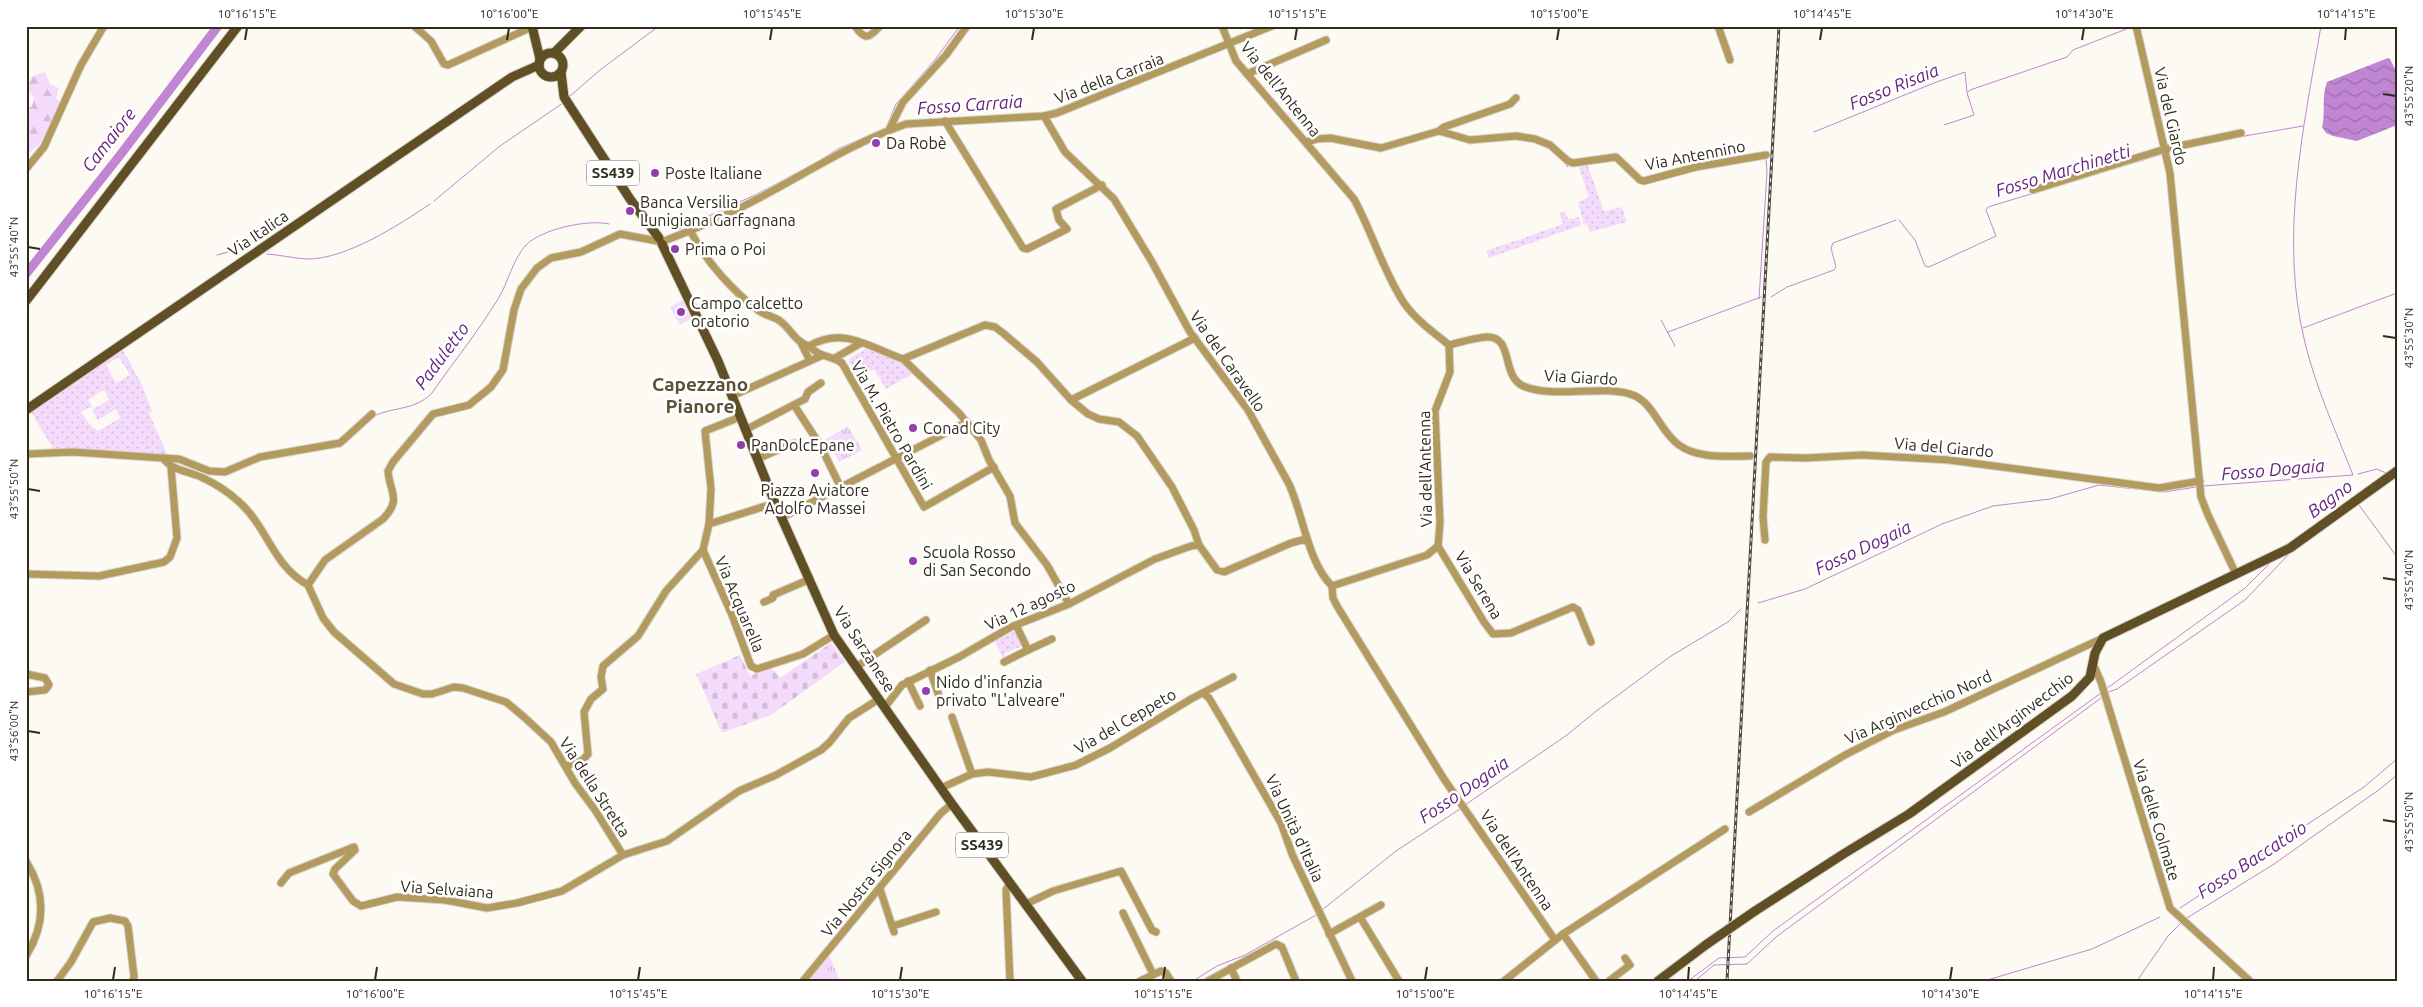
<svg xmlns="http://www.w3.org/2000/svg" width="2423" height="1007" font-family="Ubuntu,sans-serif">
  <style>
    .grass { fill: url(#grass-tufts) }
    .forest { fill: url(#forest-firs) }
    .cemetery { fill: url(#cemetery-stones) }
    .park { fill: url(#park-dots); fill-rule: evenodd }
    .pitch { fill: #f4dbfc }
    .water { fill: url(#water-waves) }
    .lines { fill: none; stroke-linecap: round; stroke-linejoin: round }
    .stream { stroke: #c086d3; stroke-width: 1 }
    .river { stroke: #c086d3; stroke-width: 9 }
    .minor-casing { stroke: #d8d5cd; stroke-width: 9 }
    .major-casing { stroke: #d8d5cd; stroke-width: 11 }
    .minor { stroke: #b39a5f; stroke-width: 7 }
    .major { stroke: #604f25; stroke-width: 9 }
    .rail-casing { stroke: #504a3e; stroke-width: 3 }
    .rail { stroke: #fff; stroke-width: 1; stroke-dasharray: 4; stroke-linecap: butt }
    .major-bridge-casing { stroke: #d8d5cd; stroke-width: 11; stroke-linecap: butt }
    .major-bridge { stroke: #604f25; stroke-width: 9 }
    .ticks { fill: none; stroke: #312b1e; stroke-width: 2 }
    .poi-dot { fill: #923eac; stroke: #fff; stroke-width: 2 }
    .labels { text-anchor: middle; stroke-width: 5; stroke-linejoin: round; paint-order: stroke }
    .shield { fill: #fff; stroke: #6f6b62; stroke-width: 1 }
    .shield-label { font-size: 15px; font-weight: bold; fill: #312b1e }
    .street-label { font-size: 16px; fill: #312b1e; stroke: #fff }
    .poi-label { font-size: 16px; fill: #312b1e; stroke: #fff; text-anchor: start }
    .water-label { font-size: 18px; font-style: italic; fill: #69237e; stroke: #fff }
    .quarter-label { font-size: 19px; font-weight: bold; fill: #5d5133; stroke: #fff }
    .neatline { fill: none; stroke: #312b1e; stroke-width: 2 }
    .ticks-label { font-size: 12px; text-anchor: middle; fill: #312b1e }
  </style>
  <defs>
    <pattern id="grass-tufts" width="24" height="20" patternUnits="userSpaceOnUse" patternTransform="scale(1.25)"><rect width="24" height="20" fill="#f4dbfc"/><path d="M3 7l-1-3M5 7V3M7 7l1-3M15 17l-1-3M17 17v-4M19 17l1-3" fill="none" stroke="#d2bcd8"/></pattern>
    <pattern id="forest-firs" width="22" height="20" patternUnits="userSpaceOnUse" patternTransform="scale(1.25)"><rect width="22" height="20" fill="#f4dbfc"/><path d="M5 1l3.5 6h-7zM16 11l3.5 6h-7z" fill="#d2bcd8"/></pattern>
    <pattern id="cemetery-stones" width="16" height="16" patternUnits="userSpaceOnUse" patternTransform="scale(1.25)"><rect width="16" height="16" fill="#f4dbfc"/><path d="M2 7V4a2 2 0 0 1 4 0v3zM10 15v-3a2 2 0 0 1 4 0v3z" fill="#d2bcd8"/></pattern>
    <pattern id="park-dots" width="8" height="8" patternUnits="userSpaceOnUse" patternTransform="scale(1.25)"><rect width="8" height="8" fill="#f4dbfc"/><path d="M2 2h.1M6 6h.1" fill="none" stroke="#d2bcd8" stroke-width="1.8" stroke-linecap="round"/></pattern>
    <pattern id="water-waves" width="16" height="10" patternUnits="userSpaceOnUse" patternTransform="scale(1.25)"><rect width="16" height="10" fill="#c086d3"/><path d="M0 5q4-4 8 0t8 0" fill="none" stroke="#9d6eab"/></pattern>
  </defs>
  <rect width="100%" height="100%" fill="#fdfaf3"/>
  <g class="grass">
    <polygon points="848,426 862,450 839,462 829,443 825,444 823,441"/>
    <polygon points="829,955 840,981 806,981 826,957"/>
  </g>
  <polygon class="forest" points="45,72 50,84 59,88 56,98 61,103 60,107 39,145 26,155 26,109 32,106 34,98 27,88 32,76"/>
  <polygon class="cemetery" points="831,643 845,662 771,715 722,733 696,674 740,655 750,676 771,667 780,678"/>
  <g class="park">
    <polygon points="1587,163 1604,211 1622,207 1627,222 1590,232 1587,224 1584,225 1578,202 1589,197 1578,165"/>
    <polygon points="1565,212 1568,219 1579,217 1582,225 1489,258 1486,251 1563,224 1559,213"/>
    <path d="M121 346 141 383 152 411 149 413 168 456 56 453 29 409ZM119 357 130 375 116 383 106 365ZM102 391H105L109 400 92 410 98 420 116 409 120 418 98 431 91 426 81 412 90 407 93 408 88 400Z"/>
    <polygon points="867,348 900,362 914,373 886,389 874,369 858,378 849,361 850,358"/>
    <polygon points="1015,631 1022,646 1004,654 1005,659 1004,660 995,641"/>
  </g>
  <polygon class="pitch" points="682,300 692,318 680,325 670,307"/>
  <path class="water" d="M2388 58 2390 59 2397 73V125L2357 141 2333 136 2326 133 2322 127C2326 112 2321 98 2327 82Z"/>
  <g class="lines">
    <g class="stream">
      <polyline points="2396,26 2397,27"/>
      <polyline points="570,96 600,70 659,26"/>
      <polyline points="1051,111 1075,102"/>
      <polyline points="1944,125 1974,115 1967,93 1970,90 2067,57 2073,50 2134,26"/>
      <polyline points="886,128 896,104 934,61 960,26"/>
      <polyline points="1814,132 1934,83 1965,72 1967,92"/>
      <polyline points="2233,138 2303,126"/>
      <polyline points="1327,142 1335,142"/>
      <polyline points="2169,153 2180,149"/>
      <polyline points="1556,155 1568,167"/>
      <polyline points="814,164 838,149 856,141"/>
      <polyline points="434,201 500,146 563,103"/>
      <polyline points="1899,220 1915,240 1925,266 1929,267 1996,236 1986,210 1988,207 2163,154"/>
      <polyline points="678,230 757,194 810,166"/>
      <path d="M267 254C280 255 293 258 306 259 345 260 399 225 430 204"/>
      <polyline points="217,255 240,249 248,249"/>
      <polyline points="1771,297 1787,287 1834,270 1836,267 1831,248 1833,243 1896,220"/>
      <polyline points="1759,299 1767,172 1766,158"/>
      <polyline points="1661,320 1675,346"/>
      <polyline points="2303,328 2397,293"/>
      <polyline points="1668,332 1761,297"/>
      <path d="M374 416C396 406 414 411 432 393 454 361 478 332 498 299 508 283 513 259 526 245 542 229 588 219 609 224"/>
      <polyline points="345,443 355,434"/>
      <polyline points="324,449 340,447"/>
      <polyline points="2358,474 2377,469 2386,473"/>
      <polyline points="214,475 226,475 231,473"/>
      <path d="M2203 486 2353 475C2336 432 2316 388 2305 343 2279 238 2303 130 2321 26"/>
      <polyline points="2359,505 2397,557"/>
      <polyline points="1758,603 1805,589 1942,524 1993,506 2050,499 2099,485 2164,492 2196,487"/>
      <polyline points="2106,689 2245,588 2271,562"/>
      <polyline points="2106,693 2117,689 2245,600 2289,554 2384,485"/>
      <polyline points="1465,805 1567,735 1595,712 1671,656 1728,622 1741,609"/>
      <polyline points="2180,908 2364,787 2397,759"/>
      <polyline points="1322,910 1396,851 1460,809"/>
      <polyline points="2187,918 2274,864 2380,789 2397,775"/>
      <polyline points="1193,981 1217,966 1245,955 1318,914"/>
      <polyline points="1688,981 1719,958 1745,957 1773,931 2101,693"/>
      <polyline points="1695,981 1714,965 1747,964 1776,937 2101,698"/>
      <polyline points="1984,981 2092,949 2160,917"/>
      <polyline points="2137,981 2168,936 2182,922"/>
    </g>
    <polyline class="river" points="26,274 121,154 218,26"/>
    <defs>
      <g id="minor">
        <polyline points="414,26 431,41 444,64 448,65 532,27"/>
        <path d="M855 26C865 41 869 38 880 26"/>
        <path d="M1222 26 1236 61 1354 199C1372 232 1383 271 1404 303 1416 320 1433 332 1449 345L1450 372 1435 411 1440 523 1438 546 1427 555 1332 586"/>
        <polyline points="1718,26 1730,60"/>
        <polyline points="2136,26 2170,173 2201,497 2208,515 2236,574"/>
        <polyline points="1247,74 1326,40"/>
        <path d="M1044 116 1065 152 1114 199 1152 262 1190 332 1248 410 1289 484C1303 514 1308 563 1332 586"/>
        <polyline points="945,121 1023,248 1027,249 1067,229 1059,220 1056,209 1102,185"/>
        <polyline points="889,130 903,102 946,55 967,26"/>
        <polyline points="1439,131 1444,127 1510,104 1516,98"/>
        <polyline points="1306,142 1317,139 1330,138 1381,148 1439,131 1470,140 1516,136 1535,139 1550,145 1568,161 1573,163 1616,157 1640,180 1644,181 1696,167 1766,155"/>
        <polyline points="26,169 44,147 81,65 104,26"/>
        <polyline points="2033,190 2165,149 2241,133"/>
        <path d="M691 232C706 262 733 291 759 311 766 316 774 316 780 321 791 329 795 342 809 346 843 326 869 347 903 359L985 325 995 327 1003 333 1037 362 1071 400 1088 414 1099 419 1119 422 1137 436 1172 487 1194 530 1199 545 1217 570 1224 572 1291 543 1302 540 1307 541"/>
        <path d="M664 241C701 227 737 211 772 191 816 167 858 141 906 124L1044 116 1057 113 1272 26"/>
        <polyline points="801,343 809,359 808,362"/>
        <path d="M1449 345C1461 342 1474 338 1486 337 1514 335 1501 376 1523 386 1554 399 1597 385 1630 394 1654 401 1659 431 1679 445 1698 459 1727 456 1750 456"/>
        <path d="M809 346C822 359 829 354 842 363L924 507 994 467"/>
        <polyline points="835,358 861,343"/>
        <polyline points="903,359 959,413 981,440 989,460 1010,496 1015,523 1047,565 1069,604"/>
        <polyline points="732,396 821,356"/>
        <polyline points="1071,400 1195,338"/>
        <polyline points="794,405 820,445 841,488"/>
        <polyline points="740,417 705,431 711,489 709,524 703,550 732,615 751,666 757,669 803,654 834,635"/>
        <polyline points="745,430 805,399 808,392 821,383"/>
        <path d="M26 454 73 452 163 458C172 471 189 471 203 478 216 484 227 491 238 501 268 527 272 565 308 585"/>
        <polyline points="163,458 179,459 209,471 225,472 260,457 340,443 372,414"/>
        <polyline points="757,459 794,443"/>
        <polyline points="781,518 967,422"/>
        <polyline points="709,524 775,503"/>
        <polyline points="1765,540 1763,517 1766,462 1770,457 1806,458 1862,455 1949,460 2159,488 2200,481"/>
        <polyline points="1438,546 1484,622 1493,634 1511,633 1573,607 1578,610 1591,642"/>
        <polyline points="26,574 99,576 164,562 170,557 177,538 171,467"/>
        <path d="M308 585 325 560 383 519C402 499 390 494 388 471L393 462 433 414 469 405 491 387 503 370 514 310 521 289 537 268 551 258 581 252 620 234 657 241"/>
        <polyline points="308,585 323,618 334,632 394,684 423,694 432,694 454,687 463,688 506,702 524,717 551,742 575,783 595,810 623,855"/>
        <polyline points="1332,586 1333,598 1337,606 1444,779 1555,940"/>
        <polyline points="764,602 773,598 773,595 808,580"/>
        <polyline points="1028,650 1052,639"/>
        <polyline points="1004,662 1028,650 1016,625"/>
        <polyline points="2094,666 2101,682 2170,908 2250,981"/>
        <polyline points="856,667 926,620"/>
        <polyline points="930,670 940,699"/>
        <polyline points="26,674 45,678 49,685 45,690 26,692"/>
        <polyline points="908,681 920,706"/>
        <polyline points="1203,693 1209,698 1225,725 1281,823 1292,854 1352,981"/>
        <polyline points="885,707 902,685 959,657 1011,627 1069,604 1155,559 1191,546 1199,545"/>
        <polyline points="952,717 972,774"/>
        <polyline points="566,766 583,760 588,754 584,712 591,699 603,689 601,677 603,666 638,636 666,591 703,550"/>
        <polyline points="941,788 972,774 988,772 1031,777 1076,765 1110,748 1191,699 1233,677"/>
        <polyline points="1749,812 1845,755 1894,730 1944,712 2103,638"/>
        <path d="M26 861C46 893 46 924 26 956"/>
        <polyline points="281,883 289,873 354,847 355,850 335,869 333,874 353,901 361,906 397,897 445,900 487,908 517,903 562,891 623,855 667,841 739,791 776,775 821,750 829,743 849,718 879,699"/>
        <polyline points="1010,883 1006,890 1010,981"/>
        <polyline points="880,889 894,932"/>
        <polyline points="1026,904 1053,891 1121,871 1152,930 1156,932"/>
        <polyline points="1123,913 1153,974"/>
        <polyline points="1360,917 1399,981"/>
        <polyline points="893,926 936,912"/>
        <polyline points="1329,934 1381,905"/>
        <polyline points="1563,934 1596,981"/>
        <polyline points="1231,968 1237,981"/>
        <polyline points="57,981 71,962 93,922 110,918 125,921 128,926 134,976 133,981"/>
        <polyline points="803,981 941,813 952,804"/>
        <polyline points="1140,981 1161,971 1166,973 1171,981"/>
        <polyline points="1208,981 1276,944 1282,947 1296,981"/>
        <polyline points="1504,981 1563,934 1725,829"/>
        <polyline points="1609,981 1630,965 1625,958"/>
      </g>
      <g id="major">
        <polyline points="532,26 540,59"/>
        <circle cx="551" cy="65" r="12"/>
        <polyline points="554,53 581,26"/>
        <polyline points="561,72 564,97 630,199 659,238"/>
        <polyline points="662,244 718,361 775,503 834,635 952,804 1082,981"/>
        <polyline points="26,301 238,26"/>
        <polyline points="26,410 512,77 539,65"/>
        <polyline points="1755,911 1845,853 1909,814 2072,696 2090,677 2095,653 2103,638 2290,548 2397,471"/>
        <polyline points="1658,981 1707,944"/>
      </g>
    </defs>
    <use href="#minor" class="minor-casing"/>
    <use href="#major" class="major-casing"/>
    <use href="#minor" class="minor"/>
    <use href="#major" class="major"/>
    <defs>
      <polyline id="rail" points="1727,981 1779,26"/>
    </defs>
    <use href="#rail" class="rail-casing"/>
    <use href="#rail" class="rail"/>
    <defs>
      <polyline id="major-bridge" points="1707,944 1755,911"/>
    </defs>
    <use href="#major-bridge" class="major-bridge-casing"/>
    <use href="#major-bridge" class="major-bridge"/>
  </g>
  <path class="ticks" d="M245 40 247 28M507 40 509 28M770 40 772 28M1032 40 1034 28M1295 40 1297 28M1557 40 1559 28M1820 40 1822 28M2082 40 2084 28M2345 40 2346 28M2383 94 2396 96M28 247 40 249M2383 336 2396 338M28 489 40 491M2383 578 2396 580M28 731 40 733M2383 820 2396 822M113 980 115 967M375 980 377 967M638 980 640 967M900 980 902 967M1163 980 1165 967M1425 980 1427 967M1688 980 1689 967M1950 980 1952 967M2213 980 2214 967"/>
  <g class="poi-dot">
    <circle cx="876" cy="143" r="5"/>
    <circle cx="655" cy="173" r="5"/>
    <circle cx="630" cy="211" r="5"/>
    <circle cx="675" cy="249" r="5"/>
    <circle cx="681" cy="312" r="5"/>
    <circle cx="913" cy="428" r="5"/>
    <circle cx="741" cy="445" r="5"/>
    <circle cx="815" cy="473" r="5"/>
    <circle cx="913" cy="561" r="5"/>
    <circle cx="926" cy="691" r="5"/>
  </g>
  <g class="labels">
    <g class="shield">
      <rect x="587" y="160.5" width="52" height="25" rx="4"/>
      <rect x="956" y="832.5" width="52" height="25" rx="4"/>
    </g>
    <g class="shield-label">
      <text x="613" y="178">SS439</text>
      <text x="982" y="850">SS439</text>
    </g>
    <g class="street-label">
      <text transform="translate(1109 78) rotate(-21)" y="6">Via della Carraia</text>
      <text transform="translate(1281 89) rotate(51)" y="6">Via dell'Antenna</text>
      <text transform="translate(2171 116) rotate(77)" y="6">Via del Giardo</text>
      <text transform="translate(1695 155) rotate(-11)" y="6">Via Antennino</text>
      <text transform="translate(258 233) rotate(-34)" y="6">Via Italica</text>
      <text transform="translate(1228 361) rotate(55)" y="6">Via del Caravello</text>
      <text transform="translate(1581 377) rotate(3)" y="6">Via Giardo</text>
      <text transform="translate(892 425) rotate(60)" y="6">Via M. Pietro Pardini</text>
      <text transform="translate(1944 447) rotate(5)" y="6">Via del Giardo</text>
      <text transform="translate(1425 469) rotate(-91)" y="6">Via dell'Antenna</text>
      <text transform="translate(1479 585) rotate(59)" y="6">Via Serena</text>
      <text transform="translate(740 604) rotate(67)" y="6">Via Acquarella</text>
      <text transform="translate(1030 605) rotate(-25)" y="6">Via 12 agosto</text>
      <text transform="translate(865 649) rotate(57)" y="6">Via Sarzanese</text>
      <text transform="translate(1918 707) rotate(-24)" y="6">Via Arginvecchio Nord</text>
      <text transform="translate(2012 720) rotate(-37)" y="6">Via dell'Arginvecchio</text>
      <text transform="translate(1125 721) rotate(-30)" y="6">Via del Ceppeto</text>
      <text transform="translate(595 787) rotate(57)" y="6">Via della Stretta</text>
      <text transform="translate(2157 820) rotate(73)" y="6">Via delle Colmate</text>
      <text transform="translate(1295 828) rotate(65)" y="6">Via Unità d'Italia</text>
      <text transform="translate(1517 860) rotate(56)" y="6">Via dell'Antenna</text>
      <text transform="translate(866 883) rotate(-51)" y="6">Via Nostra Signora</text>
      <text transform="translate(447 889) rotate(4)" y="6">Via Selvaiana</text>
    </g>
    <g class="poi-label">
      <text x="886" y="149">Da Robè</text>
      <text x="665" y="179">Poste Italiane</text>
      <text x="640" y="208">Banca Versilia<tspan x="640" dy="18">Lunigiana Garfagnana</tspan></text>
      <text x="685" y="255">Prima o Poi</text>
      <text x="691" y="309">Campo calcetto<tspan x="691" dy="18">oratorio</tspan></text>
      <text x="923" y="434">Conad City</text>
      <text x="751" y="451">PanDolcEpane</text>
      <text x="815" y="496" text-anchor="middle">Piazza Aviatore<tspan x="815" dy="18">Adolfo Massei</tspan></text>
      <text x="923" y="558">Scuola Rosso<tspan x="923" dy="18">di San Secondo</tspan></text>
      <text x="936" y="688">Nido d'infanzia<tspan x="936" dy="18">privato "L'alveare"</tspan></text>
    </g>
    <g class="water-label">
      <text transform="translate(1894 87) rotate(-22)" y="6">Fosso Risaia</text>
      <text transform="translate(970 105) rotate(-4)" y="6">Fosso Carraia</text>
      <text transform="translate(109 140) rotate(-52)" y="6">Camaiore</text>
      <text transform="translate(2063 171) rotate(-17)" y="6">Fosso Marchinetti</text>
      <text transform="translate(442 356) rotate(-53)" y="6">Paduletto</text>
      <text transform="translate(2273 470) rotate(-5)" y="6">Fosso Dogaia</text>
      <text transform="translate(2330 499) rotate(-36)" y="6">Bagno</text>
      <text transform="translate(1863 548) rotate(-25)" y="6">Fosso Dogaia</text>
      <text transform="translate(1464 790) rotate(-34)" y="6">Fosso Dogaia</text>
      <text transform="translate(2252 860) rotate(-33)" y="6">Fosso Baccatoio</text>
    </g>
    <g class="quarter-label">
      <text x="700" y="391">Capezzano<tspan x="700" dy="22">Pianore</tspan></text>
    </g>
  </g>
  <rect width="2423" height="1007" fill="none" stroke="#ffffff" stroke-width="55"/>
  <rect x="28" y="28" width="2368" height="952" class="neatline"/>
  <g class="ticks-label">
    <text x="247" y="18">10°16'15"E</text>
    <text x="509" y="18">10°16'00"E</text>
    <text x="772" y="18">10°15'45"E</text>
    <text x="1034" y="18">10°15'30"E</text>
    <text x="1297" y="18">10°15'15"E</text>
    <text x="1559" y="18">10°15'00"E</text>
    <text x="1822" y="18">10°14'45"E</text>
    <text x="2084" y="18">10°14'30"E</text>
    <text x="2346" y="18">10°14'15"E</text>
    <text transform="translate(2409 96) rotate(-90)" y="4">43°55'20"N</text>
    <text transform="translate(14 247) rotate(-90)" y="4">43°55'40"N</text>
    <text transform="translate(2409 338) rotate(-90)" y="4">43°55'30"N</text>
    <text transform="translate(14 489) rotate(-90)" y="4">43°55'50"N</text>
    <text transform="translate(2409 580) rotate(-90)" y="4">43°55'40"N</text>
    <text transform="translate(14 731) rotate(-90)" y="4">43°56'00"N</text>
    <text transform="translate(2409 822) rotate(-90)" y="4">43°55'50"N</text>
    <text x="113" y="998">10°16'15"E</text>
    <text x="375" y="998">10°16'00"E</text>
    <text x="638" y="998">10°15'45"E</text>
    <text x="900" y="998">10°15'30"E</text>
    <text x="1163" y="998">10°15'15"E</text>
    <text x="1425" y="998">10°15'00"E</text>
    <text x="1688" y="998">10°14'45"E</text>
    <text x="1950" y="998">10°14'30"E</text>
    <text x="2213" y="998">10°14'15"E</text>
  </g>
</svg>
